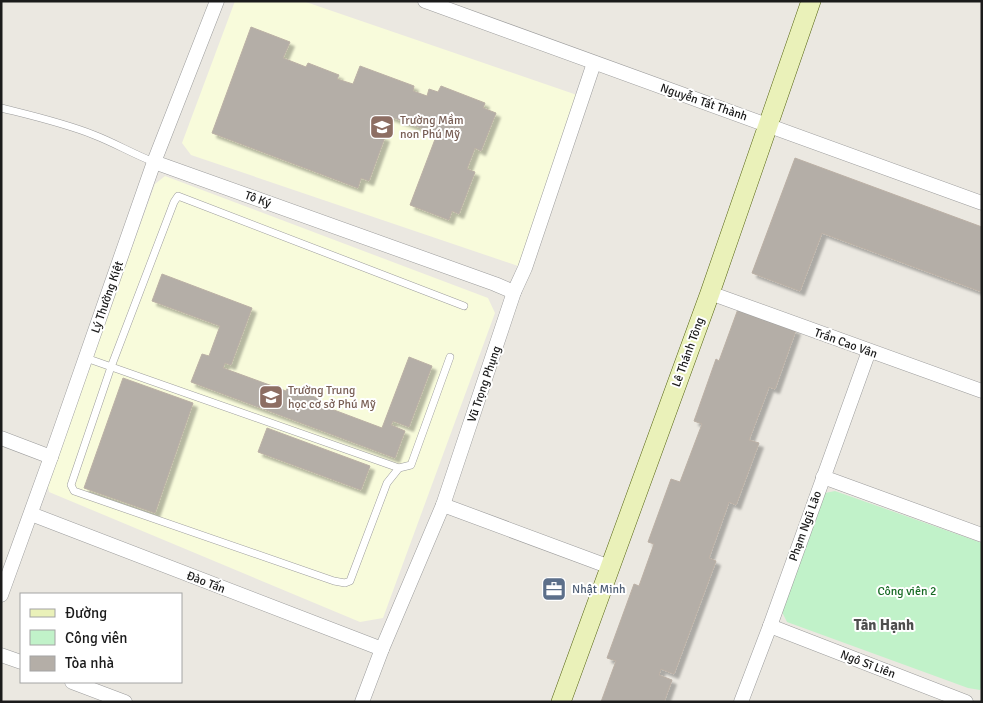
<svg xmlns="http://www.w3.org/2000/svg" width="983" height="703" font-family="Signika,sans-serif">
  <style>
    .education { fill: #f8fbdb }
    .park { fill: #c1f2c9 }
    .building { fill: #b4aea7; stroke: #bbb0a5; filter: url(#shadow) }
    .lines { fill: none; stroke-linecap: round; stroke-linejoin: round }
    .lane-casing { stroke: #9c9c9c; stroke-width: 8 }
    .street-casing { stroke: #9c9c9c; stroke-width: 15 }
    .secondary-casing { stroke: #546310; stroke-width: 20 }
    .lane { stroke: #fff; stroke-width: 7 }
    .street { stroke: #fff; stroke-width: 14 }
    .secondary { stroke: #eaf1b9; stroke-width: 19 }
    .labels { text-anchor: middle; stroke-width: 4; stroke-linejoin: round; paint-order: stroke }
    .street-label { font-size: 12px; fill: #1b1b1b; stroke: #fff }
    .education-label { font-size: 12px; fill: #785e54; stroke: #fff; text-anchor: start }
    .service-label { font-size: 12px; fill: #4e5e75; stroke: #fff; text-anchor: start }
    .park-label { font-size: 12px; fill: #176a24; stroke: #fff }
    .quarter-label { font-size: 15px; font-weight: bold; fill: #4e4e4e; stroke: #fff }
  </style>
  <defs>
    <filter id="shadow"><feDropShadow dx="4.5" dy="4.5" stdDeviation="1" flood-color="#0004"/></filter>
  </defs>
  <rect width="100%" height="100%" fill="#ebe8e1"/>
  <g class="education">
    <polygon points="235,1 303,1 577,95 532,256 518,266 191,155 182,143"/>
    <polygon points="165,176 488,298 495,313 383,618 360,622 49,492 47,482 155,184"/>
  </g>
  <polygon class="park" points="835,491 982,543 982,685 980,690 968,688 787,622 782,612 825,493"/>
  <g class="building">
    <polygon points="251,27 290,42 283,58 306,67 308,63 339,75 337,79 353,84 360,66 414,86 413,91 427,96 429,89 438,92 441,86 485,103 483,108 496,113 481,151 475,148 467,169 475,172 459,214 452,211 449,220 410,205 437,134 386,115 379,135 385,137 369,181 361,178 358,188 212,133"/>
    <polygon points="795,158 982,227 982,292 822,233 800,291 752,273"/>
    <polygon points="162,274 252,308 231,365 225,363 223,368 286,391 288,387 320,399 318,404 382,428 409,357 432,366 409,427 393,421 391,425 405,431 395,458 191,382 202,354 209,356 220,326 152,301"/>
    <polygon points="738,309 796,330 775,389 769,387 749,440 759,443 736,505 729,502 709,558 716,561 674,674 661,669 659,675 672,680 664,702 601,702 616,661 607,658 634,584 639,586 654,544 648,542 671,479 680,482 702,424 694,421 716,359 719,361"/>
    <polygon points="123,378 193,403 155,513 84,488"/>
    <polygon points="267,428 370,466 361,490 258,452"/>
  </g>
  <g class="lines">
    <defs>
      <g id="lane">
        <path d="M1 108C33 116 64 123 94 135 115 143 133 154 154 162"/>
        <polyline points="450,357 411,465 399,468 387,483 350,581 345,583 334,581 74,491 71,485 111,367 174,202 178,196 464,306"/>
        <polyline points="86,358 399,468"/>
      </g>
      <g id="street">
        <polyline points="425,1 982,203"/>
        <polyline points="154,162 495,284 514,292"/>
        <polyline points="710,293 982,391"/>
        <polyline points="1,438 51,457"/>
        <polyline points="823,477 982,535"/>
        <polyline points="443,505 610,567"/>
        <polyline points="31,514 382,649"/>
        <polyline points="1,595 51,457 154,162 217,1"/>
        <polyline points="770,626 966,702"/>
        <polyline points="1,655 21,662"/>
        <polyline points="72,682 125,702"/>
        <polyline points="362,702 382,649 443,505 514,292 525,268 594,63"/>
        <polyline points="741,702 770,626 869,351"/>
      </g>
      <polyline id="secondary" points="561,702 710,293 811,1"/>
    </defs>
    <use href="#lane" class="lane-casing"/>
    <use href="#street" class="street-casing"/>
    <use href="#secondary" class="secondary-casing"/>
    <use href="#lane" class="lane"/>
    <use href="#street" class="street"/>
    <use href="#secondary" class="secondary"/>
  </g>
  <defs>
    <symbol id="school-square" viewBox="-11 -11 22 22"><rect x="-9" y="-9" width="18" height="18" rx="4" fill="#8d6e63" stroke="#fff"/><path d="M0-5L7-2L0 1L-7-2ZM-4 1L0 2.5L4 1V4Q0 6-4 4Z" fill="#fff"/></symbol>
    <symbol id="office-square" viewBox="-11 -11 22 22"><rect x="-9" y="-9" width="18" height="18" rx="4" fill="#5c6f8a" stroke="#fff"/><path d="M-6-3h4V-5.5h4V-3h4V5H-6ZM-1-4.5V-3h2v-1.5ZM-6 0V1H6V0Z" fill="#fff"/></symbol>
  </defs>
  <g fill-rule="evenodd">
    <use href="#school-square" x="368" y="113" width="28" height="28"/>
    <use href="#school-square" x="257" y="383" width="28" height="28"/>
    <use href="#office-square" x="540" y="575" width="28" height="28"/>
  </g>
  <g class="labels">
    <g class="street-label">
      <text transform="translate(704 102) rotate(19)" y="4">Nguyễn Tất Thành</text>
      <text transform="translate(258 199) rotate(20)" y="4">Tô Ký</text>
      <text transform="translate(107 297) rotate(-71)" y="4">Lý Thường Kiệt</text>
      <text transform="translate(846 343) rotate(20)" y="4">Trần Cao Vân</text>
      <text transform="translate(688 352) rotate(-70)" y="4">Lê Thánh Tông</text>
      <text transform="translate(484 384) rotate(-71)" y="4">Vũ Trọng Phụng</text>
      <text transform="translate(805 526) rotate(-70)" y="4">Phạm Ngũ Lão</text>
      <text transform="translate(206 582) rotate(21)" y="4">Đào Tấn</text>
      <text transform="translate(868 664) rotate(21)" y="4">Ngô Sĩ Liên</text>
    </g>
    <g class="education-label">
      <text x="400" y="124">Trường Mầm<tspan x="400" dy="14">non Phú Mỹ</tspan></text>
      <text x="288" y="394">Trường Trung<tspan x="288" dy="14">học cơ sở Phú Mỹ</tspan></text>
    </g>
    <g class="service-label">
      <text x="572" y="593">Nhật Minh</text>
    </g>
    <g class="park-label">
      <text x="907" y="595">Công viên 2</text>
    </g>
    <g class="quarter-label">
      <text x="884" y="630">Tân Hạnh</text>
    </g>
  </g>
  <rect width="983" height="703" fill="none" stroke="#1b1b1b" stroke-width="5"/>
  <rect x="20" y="593" width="162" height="90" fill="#ffffff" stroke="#a4a4a4"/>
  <rect x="30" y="609" width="25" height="8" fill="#eaf1b9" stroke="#a4a4a4"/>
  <text x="65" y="618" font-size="15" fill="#1b1b1b">Đường</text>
  <rect x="30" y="630" width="25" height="15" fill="#c1f2c9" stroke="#a4a4a4"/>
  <text x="65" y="643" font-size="15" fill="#1b1b1b">Công viên</text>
  <rect x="30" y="656" width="25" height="15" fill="#b4aea7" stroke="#a4a4a4"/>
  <text x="65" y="668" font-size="15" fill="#1b1b1b">Tòa nhà</text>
</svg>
